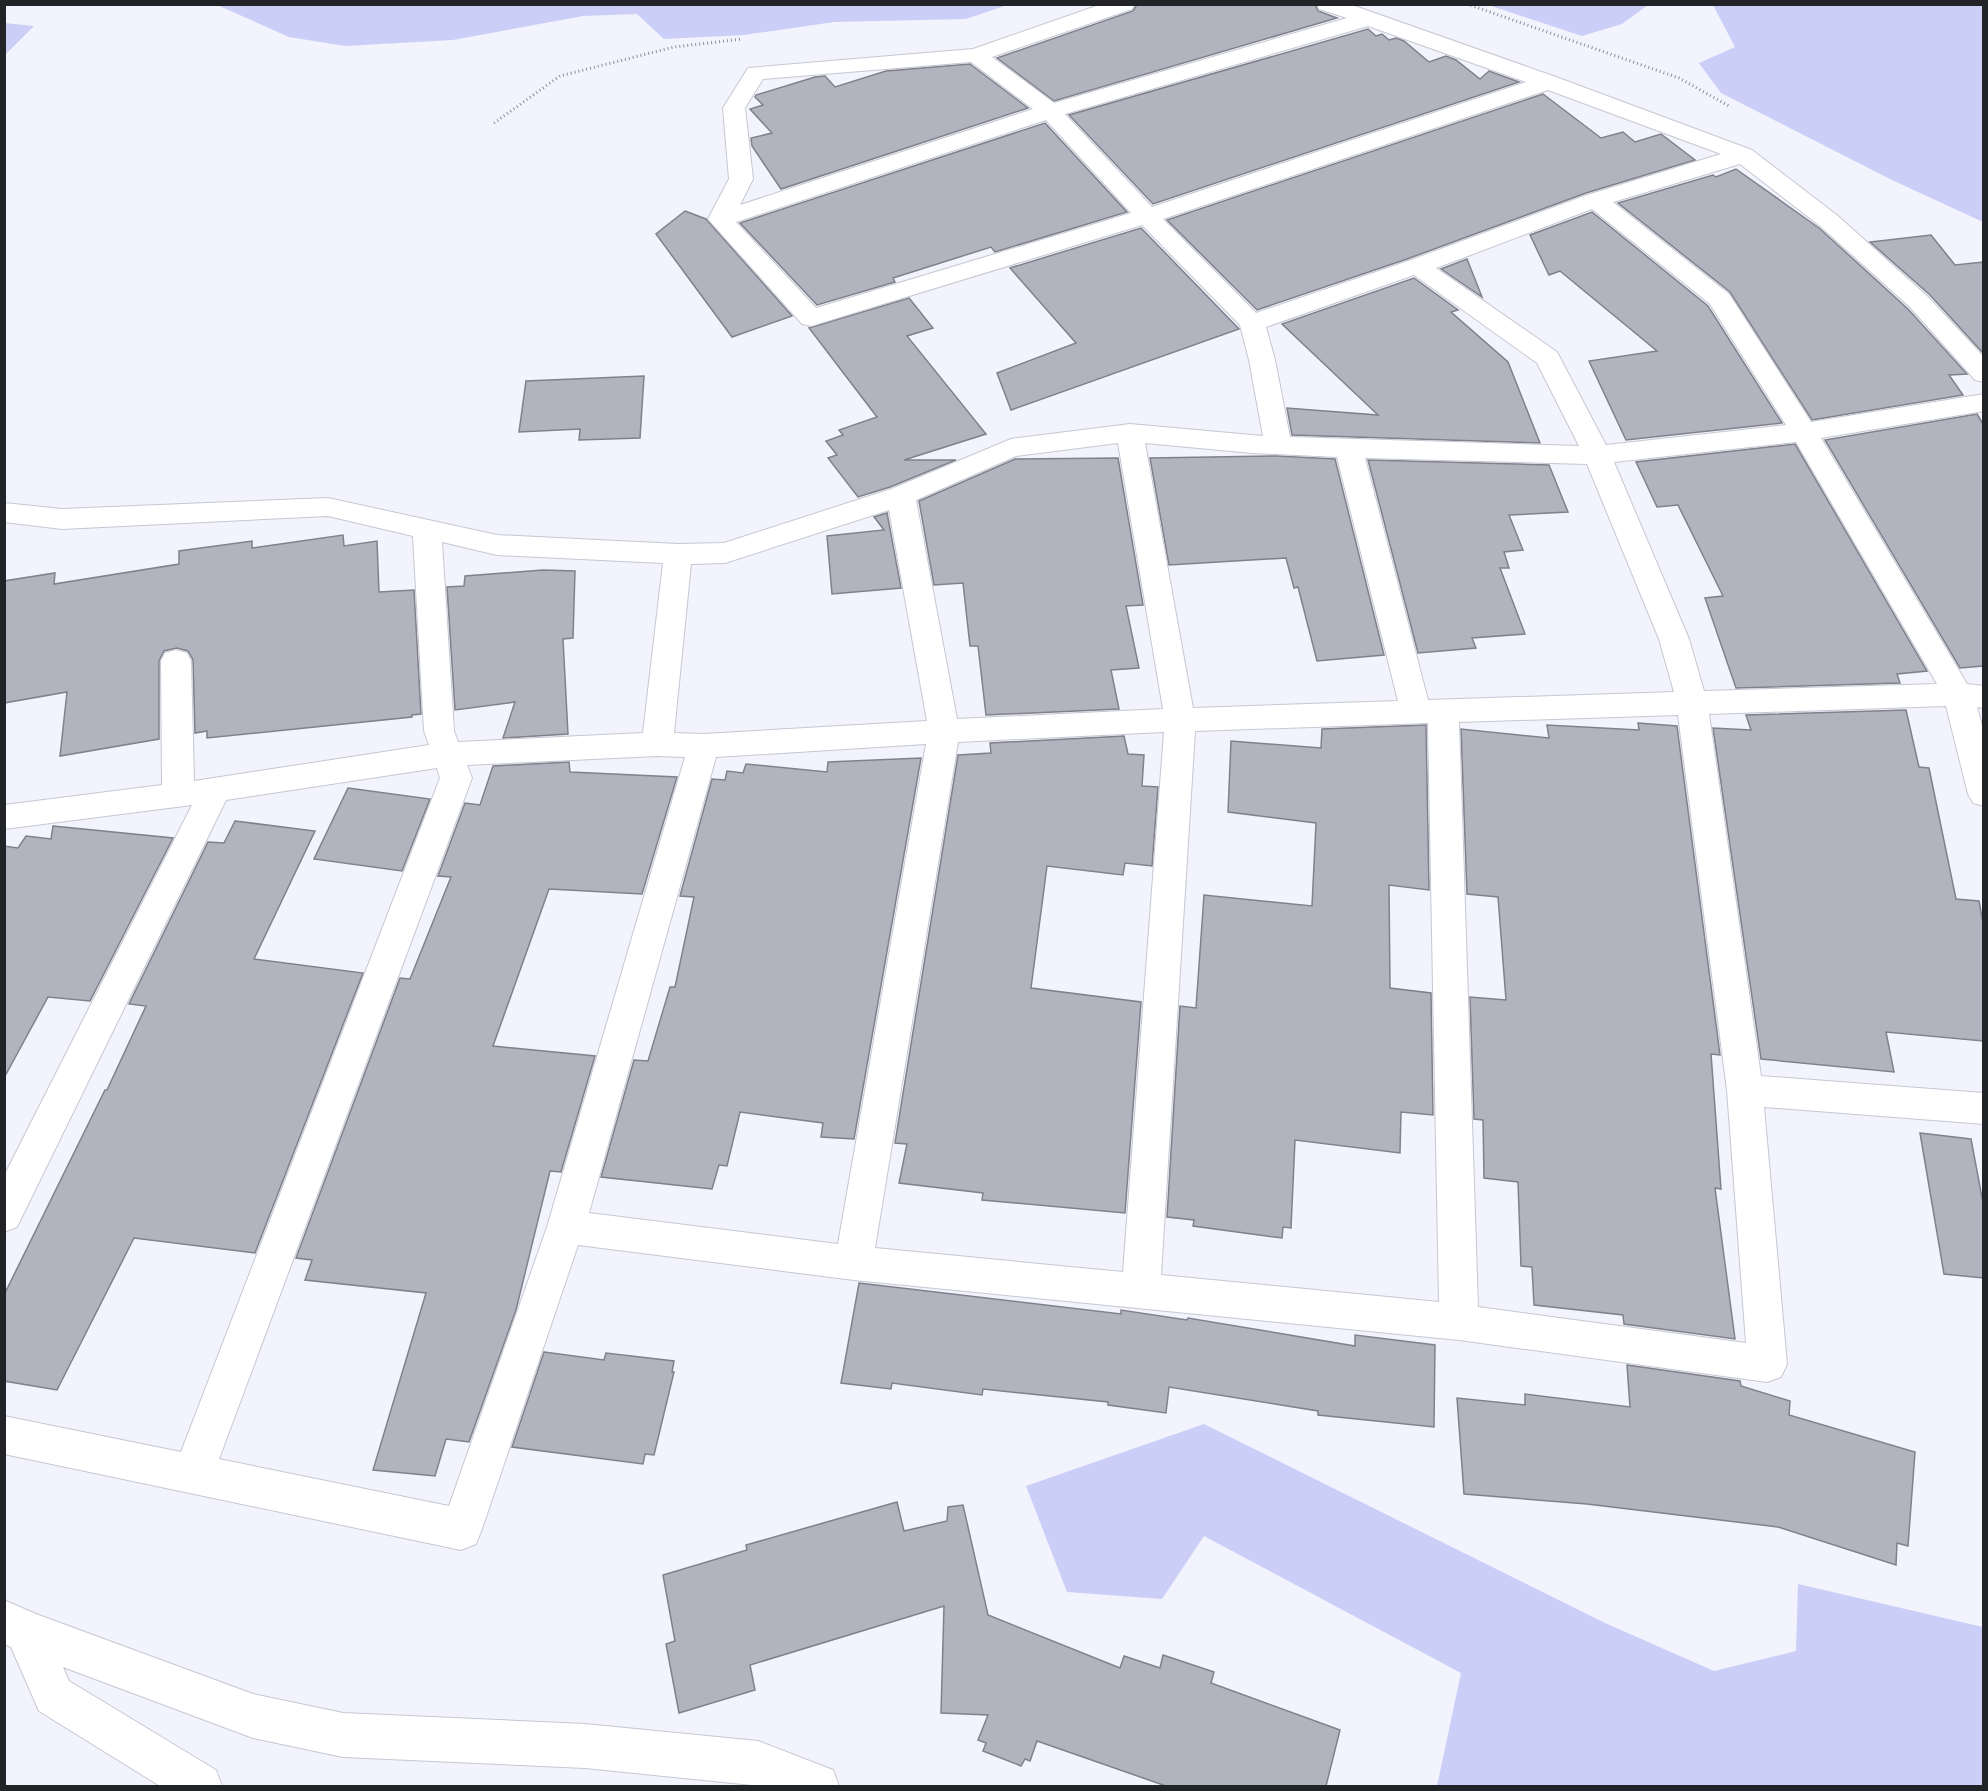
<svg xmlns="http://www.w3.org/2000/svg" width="1988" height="1791" font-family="Raleway,sans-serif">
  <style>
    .green { fill: #cbcff7 }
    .building { fill: #b1b3be; stroke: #7f818b; stroke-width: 1.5 }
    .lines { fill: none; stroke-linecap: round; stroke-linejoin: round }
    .minor-casing { stroke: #c6c7d3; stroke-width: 2 }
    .path { stroke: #8e8f96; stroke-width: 3; stroke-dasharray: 1 3; stroke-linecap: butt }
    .minor { fill: #fff; fill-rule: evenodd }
  </style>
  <rect width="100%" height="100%" fill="#f2f3fd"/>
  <g class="green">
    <polygon points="217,5 1007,5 966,19 834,22 744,35 664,39 637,14 583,16 453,40 345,46 289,37"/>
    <polygon points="1488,5 1648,4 1648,5 1622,24 1582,36"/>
    <polygon points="1713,5 1983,5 1983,222 1892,180 1721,93 1699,63 1735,47"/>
    <polygon points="5,23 34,26 5,55 4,23"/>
    <polygon points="1204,1424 1605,1623 1714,1671 1796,1651 1798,1584 1983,1627 1983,1786 1437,1786 1461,1673 1204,1536 1162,1599 1067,1592 1026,1486"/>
  </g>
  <g class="building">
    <polygon points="1140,4 1315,4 1318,11 1337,18 1054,101 997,58 1133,11 1136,6"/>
    <polygon points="1368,29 1376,36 1382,34 1389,40 1396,38 1404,41 1429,62 1446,56 1456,60 1480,79 1489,71 1519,82 1153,204 1069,115"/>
    <polygon points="970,64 1028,108 781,189 752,146 751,138 772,133 750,109 763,105 755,97 756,95 815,77 825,76 835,87 886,71"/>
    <polygon points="1543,94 1601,138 1623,132 1635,142 1661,134 1695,160 1586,193 1407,259 1257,310 1167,220"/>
    <polygon points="1045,123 1127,212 995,252 991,247 893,278 895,282 817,305 740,223"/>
    <polygon points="1736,169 1819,228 1908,309 1967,374 1949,375 1963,395 1812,420 1730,292 1618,203 1713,175 1716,177"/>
    <polygon points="685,211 706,219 792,316 732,337 656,234"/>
    <polygon points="1592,212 1708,306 1782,423 1626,440 1589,361 1657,351 1560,271 1549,275 1530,235"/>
    <polygon points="1141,228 1239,329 1011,410 997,373 1076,343 1010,268"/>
    <polygon points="1931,235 1955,265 1983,262 1983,353 1930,295 1870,242"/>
    <polygon points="1467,259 1482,297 1441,269"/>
    <polygon points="1414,278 1458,310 1451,312 1508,362 1540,443 1292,435 1287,408 1378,415 1282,324"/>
    <polygon points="909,298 933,328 907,336 986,434 904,460 956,460 890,487 858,497 828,458 837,455 826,441 843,435 839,430 877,417 809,328"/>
    <polygon points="644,376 640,438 579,440 580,429 519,432 526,381"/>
    <polygon points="1977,414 1983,424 1983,666 1960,668 1825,440"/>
    <polygon points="1795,444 1927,671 1897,674 1900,683 1736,688 1705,598 1723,596 1678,505 1657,507 1636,462"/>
    <polygon points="1277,456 1335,459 1384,655 1317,661 1298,587 1294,588 1286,558 1169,565 1150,458"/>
    <polygon points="1118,458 1143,605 1126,606 1139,668 1111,670 1119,709 986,715 978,646 970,646 963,583 934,585 919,501 1015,459"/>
    <polygon points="1368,460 1549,465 1568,512 1509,515 1523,550 1504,552 1509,568 1500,568 1525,634 1472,638 1476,648 1418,653"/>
    <polygon points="887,513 901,588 832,594 827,536 884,530 874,517"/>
    <polygon points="343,535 344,546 377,541 379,592 414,590 421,714 412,715 412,717 207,738 207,731 195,733 193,660 188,651 177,648 164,651 159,661 159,739 60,756 67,692 4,703 4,581 55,573 54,584 179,564 179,551 252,541 252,548"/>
    <polygon points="543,570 575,571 573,638 563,639 568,734 503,738 515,702 455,710 447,587 464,586 465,576"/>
    <polygon points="1906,710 1919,767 1929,768 1956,899 1979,901 1983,923 1983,1041 1886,1032 1894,1072 1761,1059 1713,728 1751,730 1746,715"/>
    <polygon points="1638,723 1677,726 1720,1055 1711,1054 1721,1189 1715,1188 1735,1339 1624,1324 1623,1315 1534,1305 1532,1267 1521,1266 1518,1182 1484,1178 1483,1120 1474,1119 1470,997 1506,1000 1498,897 1467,894 1461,729 1549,738 1547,725 1639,730"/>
    <polygon points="1426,725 1429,890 1389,885 1390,988 1431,993 1433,1115 1401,1112 1400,1153 1295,1140 1291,1228 1283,1227 1282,1238 1193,1226 1194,1220 1167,1217 1180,1006 1196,1008 1204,895 1312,906 1316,823 1228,812 1231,741 1321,748 1322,729"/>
    <polygon points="1124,736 1128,754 1144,755 1142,786 1158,787 1152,866 1125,863 1123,875 1047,866 1031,988 1141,1002 1125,1213 982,1200 983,1193 899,1183 907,1144 895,1143 958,755 991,753 990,743"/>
    <polygon points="921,758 854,1139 821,1137 823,1123 740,1112 727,1166 719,1165 712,1189 601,1177 634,1060 648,1061 670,987 675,987 694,897 680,896 712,779 725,780 727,771 743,773 746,764 827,772 828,762"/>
    <polygon points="569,762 570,772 677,777 642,894 549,889 493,1046 595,1056 561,1172 550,1171 516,1310 469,1442 446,1439 435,1476 373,1470 426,1293 305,1280 312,1260 296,1258 400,978 410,979 451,877 438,876 465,803 480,805 493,766"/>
    <polygon points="348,788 430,799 402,871 314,859"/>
    <polygon points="235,821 315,831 254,959 363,973 255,1253 134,1238 57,1390 4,1381 4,1295 105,1090 107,1090 146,1006 129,1004 208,842 224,843"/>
    <polygon points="53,826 173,838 90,1001 48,997 4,1078 4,846 18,848 26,836 51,839"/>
    <polygon points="1920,1133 1971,1139 1983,1203 1983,1278 1944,1274"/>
    <polygon points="859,1283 1121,1314 1121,1310 1187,1320 1188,1318 1355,1346 1355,1335 1435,1345 1434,1427 1318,1415 1318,1411 1169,1387 1166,1413 1108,1405 1108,1402 983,1389 982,1395 892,1383 891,1389 841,1383"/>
    <polygon points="544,1352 604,1360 606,1353 674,1361 672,1372 674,1372 654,1455 645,1454 643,1464 512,1447"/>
    <polygon points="1627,1365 1740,1381 1741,1386 1790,1401 1789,1415 1915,1452 1908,1546 1897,1543 1896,1565 1778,1527 1587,1504 1464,1494 1457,1398 1525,1405 1525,1394 1630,1407"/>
    <polygon points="897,1502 904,1531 947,1521 948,1507 963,1505 988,1615 1120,1668 1124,1656 1160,1668 1163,1655 1214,1672 1211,1683 1340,1730 1326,1786 1166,1786 1037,1741 1030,1761 1025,1759 1021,1766 983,1751 986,1743 978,1740 988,1715 941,1713 944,1606 750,1665 755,1690 679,1713 666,1644 675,1641 663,1575 747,1550 746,1545"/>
  </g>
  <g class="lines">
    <defs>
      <g id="minor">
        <path d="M1102 4H1134L1132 9 992 57 1054 103 1347 18 1319 9 1317 4H1349L1556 77 1752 150 1838 216 1928 297 1984 357V382L1975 380 1910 307 1820 226 1740 164 1613 202 1729 294 1811 422 1984 394V411L1821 438 1967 684 1984 686V708L1977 707 1984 733V806L1973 803 1968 794 1946 706 1709 714 1761 1076 1984 1093V1124L1764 1107 1787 1364 1781 1377 1767 1382 1459 1340 854 1280 578 1245 482 1529 476 1544 461 1550 4 1454V1416L181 1452 440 778 437 768 226 800 17 1227 4 1232V1176L192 805 4 829V805L162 785 161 661 165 653 176 650 187 653 191 661 194 781 429 745 424 731 413 536 328 516 62 529 4 522V503L62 509 328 498 497 535 678 544 724 543 891 489 1011 439 1130 424 1263 436 1249 360 1240 325 1142 225 811 326 802 324 708 219 729 179 723 108 748 68 973 49ZM1368 26 1526 82 1152 207 1065 114ZM971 62 1033 109 740 205 753 179 745 108 763 79ZM1548 90 1721 154 1587 195 1408 261 1256 313 1163 219ZM1046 120 1131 213 816 308 736 222ZM1592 209 1710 304 1786 425 1606 445 1557 352 1436 268ZM1414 275 1537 363 1579 446 1290 437 1275 360 1266 327ZM1796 442 1937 684 1704 691 1689 639 1614 462ZM1118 443 1163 709 957 719 916 500 1016 456ZM1145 443 1252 453 1337 457 1398 701 1193 708ZM1365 458 1587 464 1659 639 1674 692 1428 700ZM889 510 927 721 704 734 674 733 691 564 725 563ZM442 542 497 555 663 563 643 733 458 742 454 731ZM1678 715 1727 1090 1746 1343 1478 1307 1459 722ZM1428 723 1439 1302 1161 1275 1195 731ZM1164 732 1123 1272 875 1248 958 742ZM926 744 838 1244 589 1213 716 757ZM657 756 685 757 547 1227 449 1506 219 1459 472 778 467 765Z"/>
        <polygon points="4,1600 36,1614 253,1694 343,1713 585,1724 758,1741 833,1770 839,1786 762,1786 585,1768 343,1757 253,1738 63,1667 69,1681 216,1770 222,1786 160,1786 39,1711 11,1647 4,1644"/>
      </g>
    </defs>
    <use href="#minor" class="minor-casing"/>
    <g class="path">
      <polyline points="1467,4 1679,78 1729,106"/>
      <polyline points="494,123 560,76 674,47 742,39"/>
    </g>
    <use href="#minor" class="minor"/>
  </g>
  <rect width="1988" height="1791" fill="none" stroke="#222327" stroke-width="12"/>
</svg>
